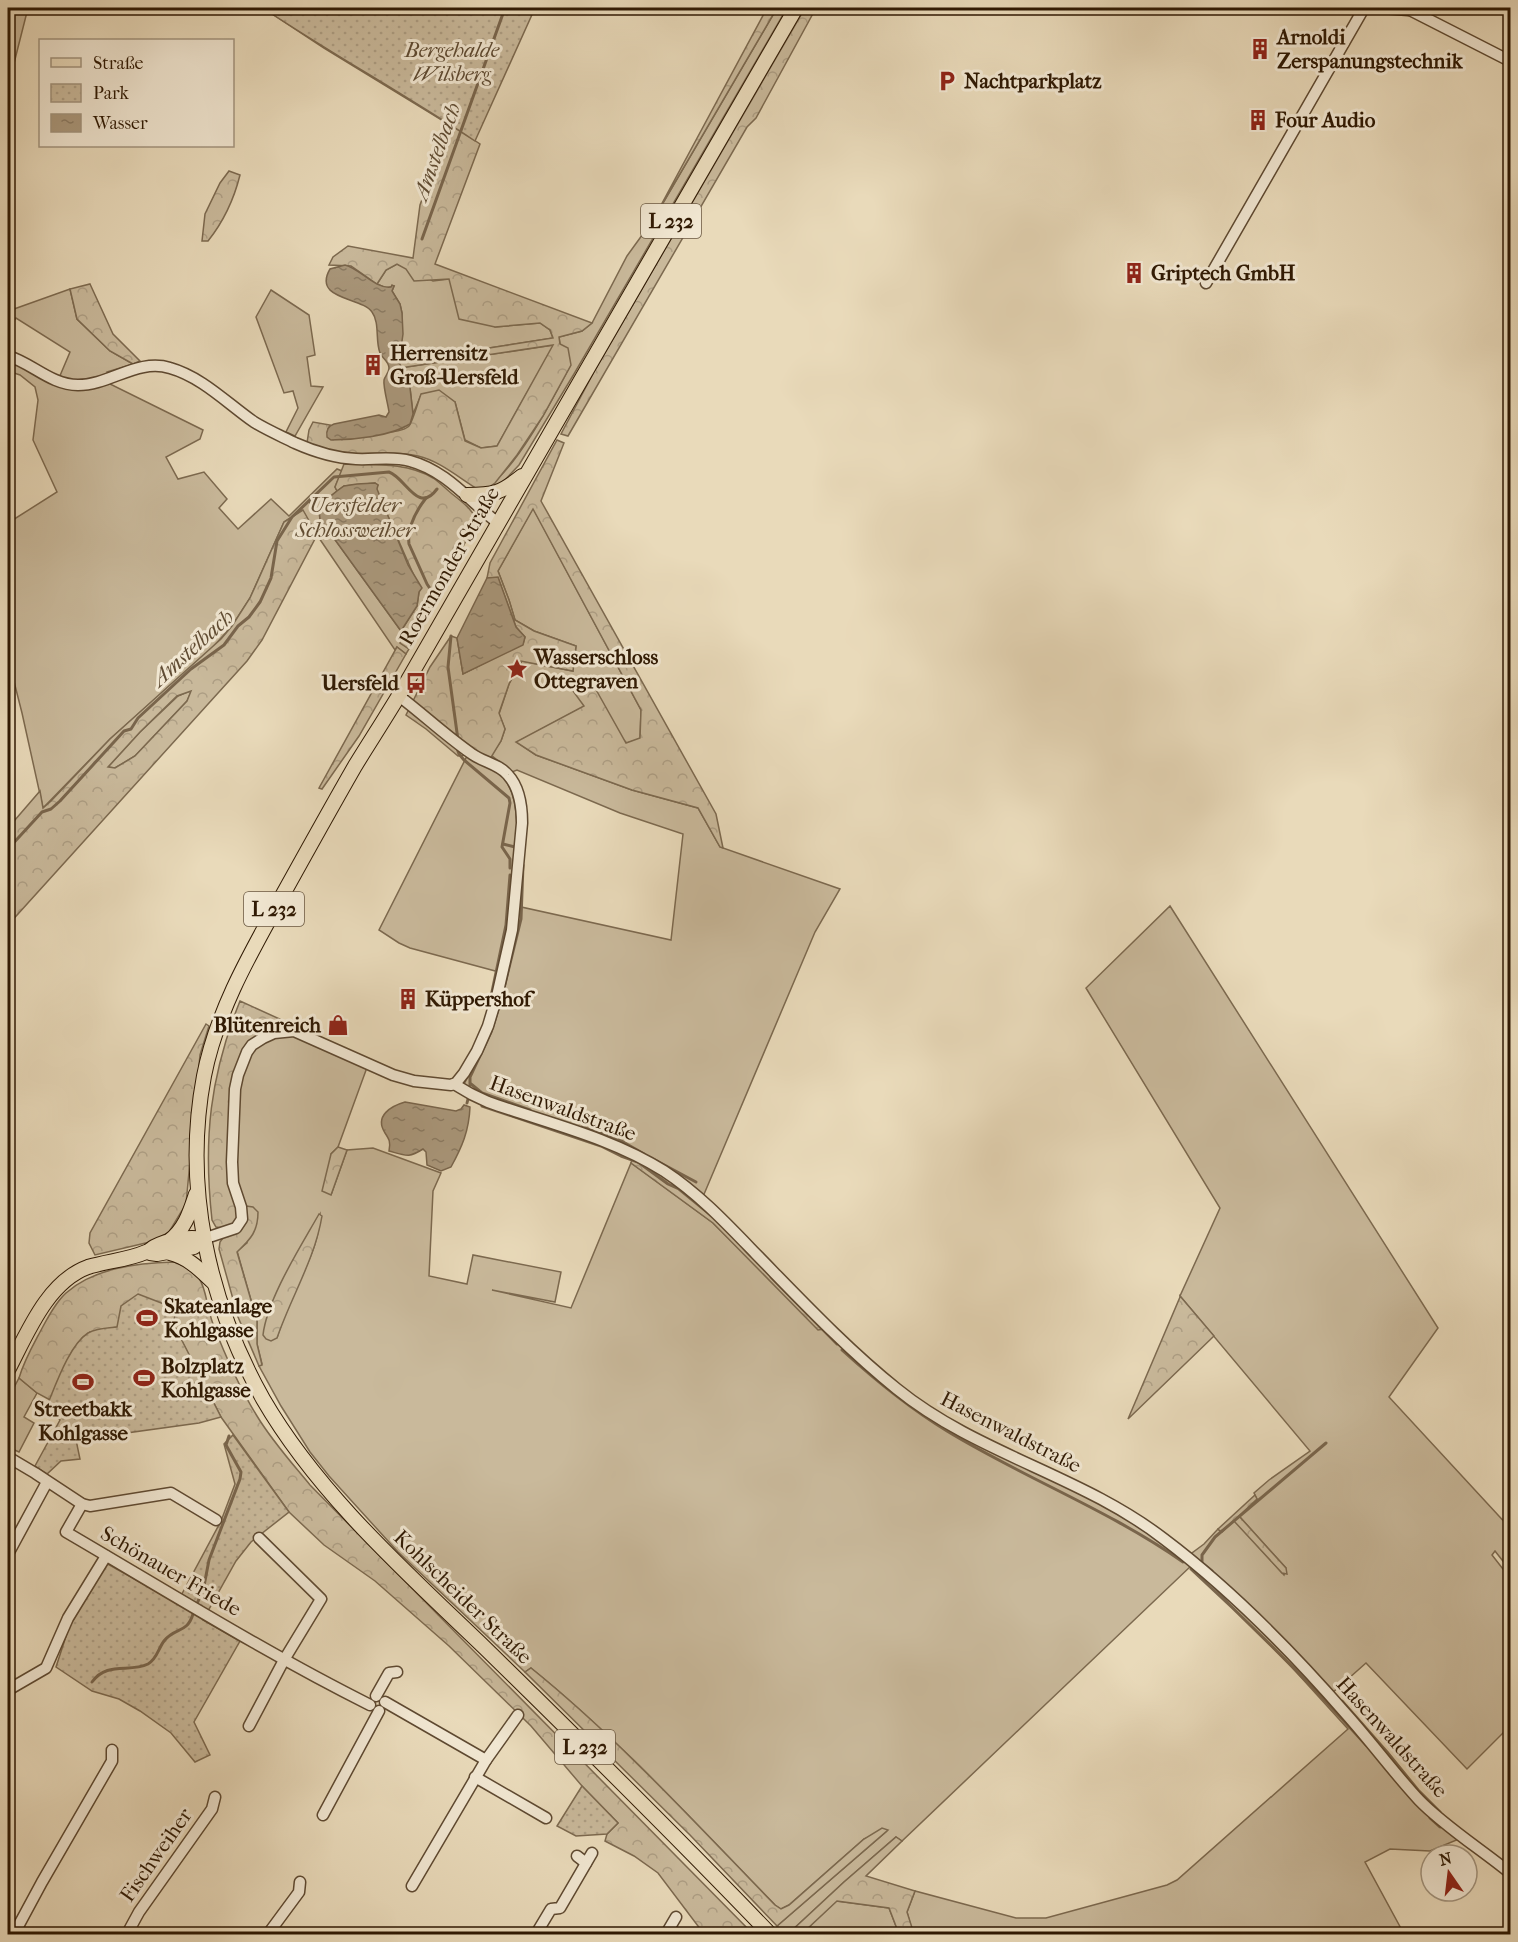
<svg xmlns="http://www.w3.org/2000/svg" width="1518" height="1942" font-family="'IM FELL French Canon',serif">
  <style>
    .green { fill: #c9b99b; stroke: #7c694f; stroke-width: 1.5; fill-rule: evenodd }
    .forest { fill: url(#forest-crowns); stroke: #7c694f; stroke-width: 1.5; fill-rule: evenodd }
    .park { fill: url(#park-dots); stroke: #7c694f; stroke-width: 1.5 }
    .water { fill: url(#water-ripples); stroke: #79654c; stroke-width: 1.5 }
    .lines { fill: none; stroke-linecap: round; stroke-linejoin: round }
    .stream { stroke: #79654c; stroke-width: 3 }
    .minor-casing { stroke: #5e4931; stroke-width: 13 }
    .major-casing { stroke: #2f1903; stroke-width: 16 }
    .minor { stroke: #f1e7d2; stroke-width: 10 }
    .major { stroke: #e9daba; stroke-width: 14 }
    .labels { text-anchor: middle; stroke-width: 6; stroke-linejoin: round; paint-order: stroke }
    .shield { fill: #f1e7d2; stroke: #695741; stroke-width: 1.5 }
    .shield-label { font-size: 20px; font-weight: bold; fill: #2f1903 }
    .poi-label { font-size: 21px; font-weight: bold; fill: #2f1903; stroke: #f1e7d2; text-anchor: start }
    .park-label { font-size: 21px; font-style: italic; fill: #5d4931; stroke: #f1e7d2 }
    .street-label { font-size: 21px; fill: #2f1903; stroke: #f1e7d2 }
    .water-label { font-size: 22px; font-style: italic; fill: #604c33; stroke: #f1e7d2 }
  </style>
  <defs>
    <pattern id="forest-crowns" width="20" height="18" patternUnits="userSpaceOnUse" patternTransform="scale(1.5)"><rect width="20" height="18" fill="#c9b99b"/><path d="M2 6a3 3 0 1 1 6 0M12 15a3 3 0 1 1 6 0" fill="none" stroke="#ad9e84"/></pattern>
    <pattern id="park-dots" width="8" height="8" patternUnits="userSpaceOnUse" patternTransform="scale(1.5)"><rect width="8" height="8" fill="#c9b99b"/><path d="M2 2h.1M6 6h.1" fill="none" stroke="#ad9e84" stroke-width="1.8" stroke-linecap="round"/></pattern>
    <pattern id="water-ripples" width="26" height="14" patternUnits="userSpaceOnUse" patternTransform="scale(1.5)"><rect width="26" height="14" fill="#aa987c"/><path d="M2 4q2-2 4 0t4 0M15 11q2-2 4 0t4 0" fill="none" stroke="#8b7b63"/></pattern>
  </defs>
  <rect width="100%" height="100%" fill="#e9daba"/>
  <filter id="stains"><feTurbulence type="fractalNoise" baseFrequency=".00333" numOctaves="4"/><feColorMatrix values="0 0 0 0 .2 0 0 0 0 .09 0 0 0 0 .02 0 0 0 .5 -.17"/></filter>
  <radialGradient id="worn" r=".72"><stop offset=".6" stop-color="#630" stop-opacity="0"/><stop offset="1" stop-color="#630" stop-opacity=".3"/></radialGradient>
  <g class="green">
    <polygon points="15,8 28,8 8,87 8,32"/>
    <path d="M777 8H787L574 374 519 465 500 485 486 489C519 465 551 402 570 366L560 344 559 337 582 331 592 323 627 256 653 220Z"/>
    <polygon points="397,264 433,281 449,279 495,327 540,323 550,330 553,338 399,362 402,313 400,304 392,291 394,286 386,288 377,284 386,270"/>
    <path d="M70 289 77 319 110 351 133 364 107 372 110 384 203 430 200 439 166 457 178 479 204 472 227 499 219 508 238 529 271 499 289 516 337 469 342 471 335 487 337 491C327 499 317 504 320 519L401 631 400 642 409 649 406 654 397 647 395 650 317 535 302 510 284 522 250 598 232 626 211 649 110 739 43 808 22 713 8 658V523L57 492 33 440 38 400 35 387 20 375 8 371V352L59 378 70 352 16 318 8 329V294L14 309Z"/>
    <polygon points="271,290 309,315 315,355 307,357 311,386 323,387 295,436 286,432 298,408 293,391 284,393 256,317"/>
    <polygon points="554,345 497,446 481,448 465,440 455,402 421,395 413,414 410,388 400,368"/>
    <polygon points="533,508 641,710 640,739 627,743 585,706 517,742 536,755 632,790 698,808 720,847 840,889 815,932 702,1199 625,1150 461,1090 492,1030 521,907 671,940 683,834 620,813 517,770 512,772 491,755 501,741 505,729 499,714 509,684 522,661 573,671 576,646 534,631 515,620 509,600 498,571"/>
    <polygon points="192,690 187,701 135,756 115,768 108,767 140,732 178,696"/>
    <path d="M467 756C479 762 493 766 503 777 534 811 506 928 499 972L410 948 399 943 379 930Z"/>
    <path d="M1170 906 1438 1328 1389 1397 1510 1528V1570L1495 1551 1492 1555 1510 1578V1726L1467 1769 1366 1663 1331 1694 1459 1839 1430 1851 1390 1849 1365 1862 1404 1934H913L907 1912 915 1891 1016 1918H1046L1167 1885 1177 1880 1348 1729 1288 1663 1235 1610 1193 1564 902 1841 896 1837 844 1882 788 1934H785L777 1926 887 1831 864 1839 789 1905 781 1909 775 1905C696 1824 619 1739 531 1668L525 1672 398 1552 329 1476 310 1452 281 1406 259 1366 262 1364 257 1344V1321L237 1251 247 1243 245 1209 239 1213 230 1123 251 1043 295 1029 369 1062 338 1147 331 1154V1195L347 1150 373 1148 441 1173 433 1191 429 1276 467 1284 473 1255 561 1272 555 1302 492 1290 571 1308 631 1163 713 1223 759 1269 832 1328 922 1406 1094 1496 1185 1558 1204 1544 1218 1529 1222 1532 1234 1520 1284 1575 1286 1568 1239 1516 1257 1499 1254 1493 1269 1480 1310 1451 1180 1296 1220 1208 1086 988ZM320 1214C320 1241 307 1264 296 1289 289 1305 282 1321 277 1338L272 1306 286 1274Z"/>
    <polygon points="19,1378 37,1393 24,1417 34,1423 19,1452 8,1447 8,1399"/>
    <polygon points="836,1901 889,1908 899,1934 810,1934 806,1930"/>
  </g>
  <g class="forest">
    <path d="M263 8H504L459 130 480 144 435 264 592 323 582 331 559 337 560 344 568 348 571 365 543 416 517 455 495 483 486 489 479 490C459 478 440 461 418 456 393 450 368 455 343 453 331 452 319 447 307 443L309 430 313 422 330 425 328 429C345 430 396 438 409 426 413 421 418 402 421 394L439 390 455 402 465 441 481 448 497 446 553 345 400 368 399 362 553 338 550 330 540 323 495 327 459 319 449 279 414 281 406 269 397 264 386 270 377 284 351 266 329 265 333 257 348 246 413 258 420 205 450 125 324 48Z"/>
    <polygon points="767,8 777,8 653,220"/>
    <polygon points="805,8 816,8 756,118 747,127 568,436 561,434 595,370"/>
    <path d="M229 171 240 175C234 199 224 221 208 241H202L205 214 220 183Z"/>
    <polygon points="90,284 113,334 140,361 133,364 110,351 77,319 70,289"/>
    <polygon points="557,440 564,443 541,501 716,814 723,848 720,847 698,808 632,790 536,755 516,742 584,706 573,691 590,679 626,743 640,738 641,710 533,509 498,571 509,600 515,620 534,631 576,646 573,671 521,661 509,684 499,713 505,729 501,741 487,764 467,755 458,756 426,729 406,715 430,667 451,636 457,638 463,674 523,644 525,637 516,627 498,578 487,578 490,563"/>
    <path d="M344 464C374 465 406 462 433 478 439 482 445 488 451 493 461 501 472 509 477 520L409 649 400 643 401 631 417 606 419 592 418 585 376 489 378 485 375 483 344 486 337 491 335 487Z"/>
    <path d="M303 510 317 535 262 640 247 661 8 925V828L40 791 43 808 51 801 110 739 221 639 232 626 250 598 284 522ZM191 691 187 701 135 756 115 768 108 767 140 732 177 696Z"/>
    <polygon points="397,647 406,654 359,736 322,789 319,788"/>
    <path d="M240 1001 295 1026V1029L251 1043 233 1092 239 1213C236 1226 228 1229 216 1227L212 1220C203 1139 210 1076 240 1001Z"/>
    <polygon points="206,1024 209,1026 200,1055 186,1204 169,1232 154,1241 95,1255 89,1243 90,1233"/>
    <polygon points="338,1147 347,1150 331,1195 322,1191 331,1154"/>
    <polygon points="634,1155 666,1173 832,1328 818,1330 713,1223 631,1163"/>
    <path d="M246 1206 253 1207 258 1212C258 1231 251 1239 237 1252L257 1321V1344L262 1365 259 1366 238 1317 219 1249 220 1242Z"/>
    <path d="M319 1214 322 1216C315 1259 291 1297 277 1338L271 1341 266 1339 263 1335C267 1299 301 1246 319 1214Z"/>
    <path d="M174 1262C210 1273 202 1294 213 1324 225 1355 239 1387 257 1416 272 1441 292 1463 310 1485L753 1934H704L658 1873 634 1856 605 1841 607 1834 618 1823 582 1786 531 1726 449 1646 375 1581 324 1545 289 1512 221 1417 172 1322 177 1309 117 1327 90 1332 82 1338 73 1350 50 1400 37 1393 19 1378C24 1361 32 1347 40 1332 47 1319 55 1303 66 1293 94 1268 137 1263 174 1262Z"/>
    <polygon points="1180,1296 1214,1336 1128,1419 1180,1297"/>
    <polygon points="1255,1495 1257,1499 1239,1516 1286,1568 1287,1574 1282,1573 1234,1521 1221,1532 1218,1529"/>
    <path d="M531 1668C619 1739 696 1824 775 1905L781 1909 789 1905 864 1839 882 1828 888 1830 777 1926 690 1835 525 1672Z"/>
    <polygon points="896,1837 902,1841 866,1876 915,1891 907,1912 914,1934 899,1934 889,1908 837,1901 806,1930 810,1934 788,1934 844,1882"/>
  </g>
  <g class="park">
    <path d="M263 8H535L475 141C406 95 332 54 263 8Z"/>
    <path d="M138 1294 177 1309 173 1323 221 1417 199 1423 76 1440 80 1459 61 1461 47 1474 35 1466 60 1420 46 1408C55 1387 69 1345 88 1333 97 1328 108 1328 117 1327L121 1306Z"/>
    <polygon points="233,1435 289,1512 251,1542 236,1561 203,1620 240,1641 194,1722 210,1755 195,1762 171,1733 140,1711 119,1699 92,1691 56,1667 69,1627 106,1563 177,1603 221,1521 235,1484 224,1444"/>
    <polygon points="582,1786 618,1823 607,1834 576,1836 557,1826"/>
  </g>
  <g class="water">
    <path d="M345 265C361 269 374 289 391 287L392 285 394 286 392 291 400 304 402 313 403 334 399 362 410 388 413 414 410 424C391 436 354 440 331 440L327 437C326 431 328 426 334 424L379 415 386 417 389 412C388 404 383 387 384 380 385 376 389 373 389 368 389 361 381 357 380 353 375 340 380 323 372 312 362 297 312 300 330 269Z"/>
    <polygon points="375,483 378,485 377,489 408,565 422,588 419,592 417,606 401,631 320,519 319,509 321,504 337,491 344,486 357,484"/>
    <polygon points="498,577 516,627 525,637 523,645 463,674 457,638 487,578"/>
    <path d="M405 1102 456 1111 461 1109 464 1105 470 1107C469 1131 462 1147 451 1167L441 1171 427 1165 426 1152 423 1149C409 1158 407 1156 389 1151 391 1142 389 1139 385 1133 374 1116 391 1106 405 1102Z"/>
  </g>
  <g class="lines">
    <g class="stream">
      <polyline points="422,239 505,8"/>
      <path d="M426 498C416 511 407 527 409 544L427 584 435 596"/>
      <polyline points="309,501 315,507"/>
      <polyline points="451,636 448,667 458,740"/>
      <polyline points="457,748 459,754 464,760 509,798 510,803 502,847 510,859 510,868"/>
      <polyline points="503,844 515,847"/>
      <path d="M8 849 42 812 51 809 60 801 124 731 131 729 138 718 191 669 224 645 238 626 249 617 260 602 271 578 277 541 292 517 334 477 389 472C406 478 418 515 437 489"/>
      <polyline points="504,988 521,919 523,865"/>
      <polyline points="489,1006 506,925 510,875"/>
      <polyline points="471,1084 482,1093 530,1110"/>
      <polyline points="470,1085 470,1077 491,1032 501,1000"/>
      <polyline points="467,1103 468,1099"/>
      <polyline points="482,1106 601,1146 621,1156 638,1162 668,1184 679,1189 712,1216"/>
      <polyline points="582,1127 618,1139 644,1154"/>
      <polyline points="655,1160 696,1182"/>
      <polyline points="771,1277 837,1344"/>
      <path d="M842 1350C875 1380 909 1408 947 1431 1024 1478 1109 1510 1183 1562"/>
      <path d="M1191 1569C1252 1625 1311 1684 1366 1745"/>
      <polyline points="1212,1571 1202,1563 1202,1555 1215,1537 1326,1443"/>
      <polyline points="197,1604 204,1586 209,1560 240,1479 241,1472 226,1445 229,1436"/>
      <path d="M92 1682C107 1661 129 1673 148 1664 157 1659 158 1649 164 1641 175 1627 187 1634 193 1614"/>
      <polyline points="1342,1701 1387,1752 1418,1790 1440,1812"/>
      <polyline points="1430,1818 1440,1827"/>
    </g>
    <defs>
      <g id="minor">
        <polyline points="1383,8 1408,10"/>
        <polyline points="1406,8 1510,61"/>
        <polyline points="1206,283 1364,8"/>
        <path d="M8 356C32 363 51 385 78 385 110 385 138 358 170 368 202 377 228 404 254 422 267 430 281 436 295 443 313 451 335 458 356 459 374 460 393 456 410 461 447 471 469 501 498 523"/>
        <path d="M454 1084 471 1094 488 1102C547 1123 610 1137 664 1171 699 1194 727 1224 756 1254 801 1300 847 1349 897 1389 977 1454 1083 1476 1164 1539 1229 1588 1294 1654 1347 1715 1372 1743 1394 1773 1419 1800 1444 1826 1482 1850 1510 1873"/>
        <path d="M203 1239 236 1228 242 1219 241 1207 233 1183 232 1162 235 1089 238 1075 247 1052 252 1045 263 1038 274 1033 294 1031 393 1075 414 1081 451 1085 456 1083 464 1073 477 1051 488 1026 497 996 512 930 522 823C522 807 520 788 508 775 499 764 483 762 472 754 446 736 424 715 399 696"/>
        <polyline points="8,1457 35,1473 82,1504 90,1506 171,1493 216,1520"/>
        <path d="M82 1504 66 1532C167 1591 266 1653 370 1705"/>
        <polyline points="8,1554 47,1482"/>
        <polyline points="8,1690 46,1668 68,1618 106,1556"/>
        <polyline points="376,1696 389,1673 397,1672"/>
        <polyline points="385,1702 486,1760"/>
        <polyline points="249,1726 284,1660 321,1599 259,1538"/>
        <polyline points="475,1777 546,1818"/>
        <polyline points="323,1815 379,1711"/>
        <polyline points="577,1856 586,1863"/>
        <polyline points="412,1886 486,1760 518,1715"/>
        <polyline points="14,1934 42,1882 112,1761 112,1750"/>
        <polyline points="127,1934 139,1912 212,1809 215,1797"/>
        <polyline points="268,1934 299,1892 300,1882"/>
        <polyline points="536,1934 551,1909 560,1908 592,1853"/>
        <polyline points="666,1934 676,1917"/>
      </g>
      <g id="major">
        <path d="M467 495C494 495 501 493 522 476"/>
        <path d="M169 1241C185 1229 190 1212 196 1194"/>
        <polyline points="150,1253 157,1254 194,1247 203,1239"/>
        <path d="M170 1253C189 1258 199 1269 213 1282"/>
        <path d="M8 1370C27 1334 47 1282 88 1267 107 1261 128 1260 146 1252 149 1251 151 1249 154 1247 168 1240 188 1236 203 1239"/>
        <path d="M770 1934C677 1837 581 1742 485 1648 406 1572 318 1494 263 1399 208 1301 183 1187 204 1076 216 1015 246 961 276 907 302 860 328 813 355 766 371 740 388 714 404 687 535 461 664 233 796 8"/>
      </g>
    </defs>
    <use href="#minor" class="minor-casing"/>
    <use href="#major" class="major-casing"/>
    <use href="#minor" class="minor"/>
    <use href="#major" class="major"/>
  </g>
  <defs>
    <symbol id="building-bare" viewBox="-9 -9 18 18"><path d="M-4-6H4V6H1V3H-1V6H-4ZM-2.5-4.3h1.7v1.8h-1.7ZM.8-4.3h1.7v1.8H.8ZM-2.5-1h1.7V.8h-1.7ZM.8-1h1.7V.8H.8Z" fill="#8f2418" stroke="#f1e7d2" stroke-width="2.5" paint-order="stroke"/></symbol>
    <symbol id="parking-bare" viewBox="-9 -9 18 18"><path d="M-3.5-5.5H1a3.5 3.5 0 0 1 0 7H-1V5.5H-3.5ZM-1-3.4V-.6H.8a1.4 1.4 0 0 0 0-2.8Z" fill="#8f2418" stroke="#f1e7d2" stroke-width="2.5" paint-order="stroke"/></symbol>
    <symbol id="sight-bare" viewBox="-9 -9 18 18"><path d="M0-6L1.8-2.2L6-1.7L2.9 1.2L3.7 5.4L0 3.3L-3.7 5.4L-2.9 1.2L-6-1.7L-1.8-2.2Z" fill="#8f2418" stroke="#f1e7d2" stroke-width="2.5" paint-order="stroke"/></symbol>
    <symbol id="bus-bare" viewBox="-9 -9 18 18"><path d="M-5-6H5V4H4V6H2V4H-2V6H-4V4H-5ZM-3.5-4V0h7V-4ZM-3.5 1.2v1.5H-2V1.2ZM2 1.2v1.5H3.5V1.2Z" fill="#8f2418" stroke="#f1e7d2" stroke-width="2.5" paint-order="stroke"/></symbol>
    <symbol id="shop-bare" viewBox="-9 -9 18 18"><path d="M-5-2.5h2.3a2.7 3.5 0 0 1 5.4 0H5L5.5 6h-11ZM-1.5-2.5h3a1.5 2.3 0 0 0-3 0Z" fill="#8f2418" stroke="#f1e7d2" stroke-width="2.5" paint-order="stroke"/></symbol>
    <symbol id="stadium-bare" viewBox="-9 -9 18 18"><path d="M0-5a6.5 5 0 1 0 0 10a6.5 5 0 1 0 0-10ZM-3.5-1.8h7v3.6h-7Z" fill="#8f2418" stroke="#f1e7d2" stroke-width="2.5" paint-order="stroke"/></symbol>
  </defs>
  <g fill-rule="evenodd">
    <use href="#building-bare" x="1245" y="34" width="30" height="30"/>
    <use href="#parking-bare" x="932" y="66" width="30" height="30"/>
    <use href="#building-bare" x="1243" y="105" width="30" height="30"/>
    <use href="#building-bare" x="1119" y="258" width="30" height="30"/>
    <use href="#building-bare" x="358" y="350" width="30" height="30"/>
    <use href="#sight-bare" x="502" y="654" width="30" height="30"/>
    <use href="#bus-bare" x="401" y="668" width="30" height="30"/>
    <use href="#building-bare" x="393" y="984" width="30" height="30"/>
    <use href="#shop-bare" x="323" y="1010" width="30" height="30"/>
    <use href="#stadium-bare" x="132" y="1303" width="30" height="30"/>
    <use href="#stadium-bare" x="129" y="1363" width="30" height="30"/>
    <use href="#stadium-bare" x="68" y="1367" width="30" height="30"/>
  </g>
  <g class="labels">
    <g class="shield">
      <rect x="641" y="204" width="60" height="34" rx="4.5"/>
      <rect x="244" y="892" width="60" height="34" rx="4.5"/>
      <rect x="555" y="1730" width="60" height="34" rx="4.5"/>
    </g>
    <g class="shield-label">
      <text x="671" y="228">L 232</text>
      <text x="274" y="916">L 232</text>
      <text x="585" y="1754">L 232</text>
    </g>
    <g class="poi-label">
      <text x="1277" y="44">Arnoldi<tspan x="1277" dy="24">Zerspanungstechnik</tspan></text>
      <text x="964" y="88">Nachtparkplatz</text>
      <text x="1275" y="127">Four Audio</text>
      <text x="1151" y="280">Griptech GmbH</text>
      <text x="390" y="360">Herrensitz<tspan x="390" dy="24">Groß-Uersfeld</tspan></text>
      <text x="534" y="664">Wasserschloss<tspan x="534" dy="24">Ottegraven</tspan></text>
      <text x="399" y="690" text-anchor="end">Uersfeld</text>
      <text x="425" y="1006">Küppershof</text>
      <text x="321" y="1032" text-anchor="end">Blütenreich</text>
      <text x="164" y="1313">Skateanlage<tspan x="164" dy="24">Kohlgasse</tspan></text>
      <text x="161" y="1373">Bolzplatz<tspan x="161" dy="24">Kohlgasse</tspan></text>
      <text x="83" y="1416" text-anchor="middle">Streetbakk<tspan x="83" dy="24">Kohlgasse</tspan></text>
    </g>
    <g class="park-label">
      <text x="452" y="57">Bergehalde<tspan x="452" dy="24">Wilsberg</tspan></text>
    </g>
    <g class="street-label">
      <text transform="translate(449 566) rotate(-60)" y="7">Roermonder Straße</text>
      <text transform="translate(563 1108) rotate(20)" y="7">Hasenwaldstraße</text>
      <text transform="translate(1011 1432) rotate(27)" y="7">Hasenwaldstraße</text>
      <text transform="translate(171 1571) rotate(30)" y="7">Schönauer Friede</text>
      <text transform="translate(463 1597) rotate(44)" y="7">Kohlscheider Straße</text>
      <text transform="translate(1392 1737) rotate(48)" y="7">Hasenwaldstraße</text>
      <text transform="translate(156 1855) rotate(-55)" y="7">Fischweiher</text>
    </g>
    <g class="water-label">
      <text transform="translate(436 151) rotate(-70)" y="8">Amstelbach</text>
      <text x="355" y="512">Uersfelder<tspan x="355" dy="25">Schlossweiher</tspan></text>
      <text transform="translate(192 647) rotate(-42)" y="8">Amstelbach</text>
    </g>
  </g>
  <rect width="1518" height="1942" fill="none" stroke="#e9daba" stroke-width="30"/>
  <rect x="9" y="9" width="1500" height="1924" fill="none" stroke="#2f1903" stroke-width="3"/>
  <rect x="15" y="15" width="1488" height="1912" fill="none" stroke="#2f1903" stroke-width="1.5"/>
  <rect x="39" y="39" width="195" height="108" fill="#f1e7d2" stroke="#a3957f" stroke-width="1.5"/>
  <rect x="51" y="58" width="30" height="9" fill="#e9daba" stroke="#a3957f" stroke-width="1.5"/>
  <text x="93" y="69" font-size="18" fill="#2f1903">Straße</text>
  <rect x="51" y="84" width="30" height="18" fill="url(#park-dots)" stroke="#a3957f" stroke-width="1.5"/>
  <text x="93" y="99" font-size="18" fill="#2f1903">Park</text>
  <rect x="51" y="114" width="30" height="18" fill="url(#water-ripples)" stroke="#a3957f" stroke-width="1.5"/>
  <text x="93" y="129" font-size="18" fill="#2f1903">Wasser</text>
  <g transform="translate(1449 1873) rotate(346)"><circle r="28" fill="#f1e7d2" stroke="#a3957f" stroke-width="1.5"/>
  <path d="M0-4.5L10 22L0 15L-10 22Z" fill="#8f2418"/>
  <text y="-9" font-size="16" font-weight="bold" text-anchor="middle" fill="#2f1903">N</text>
  </g>
  <rect width="100%" height="100%" filter="url(#stains)"/>
  <rect width="100%" height="100%" fill="url(#worn)"/>
</svg>
